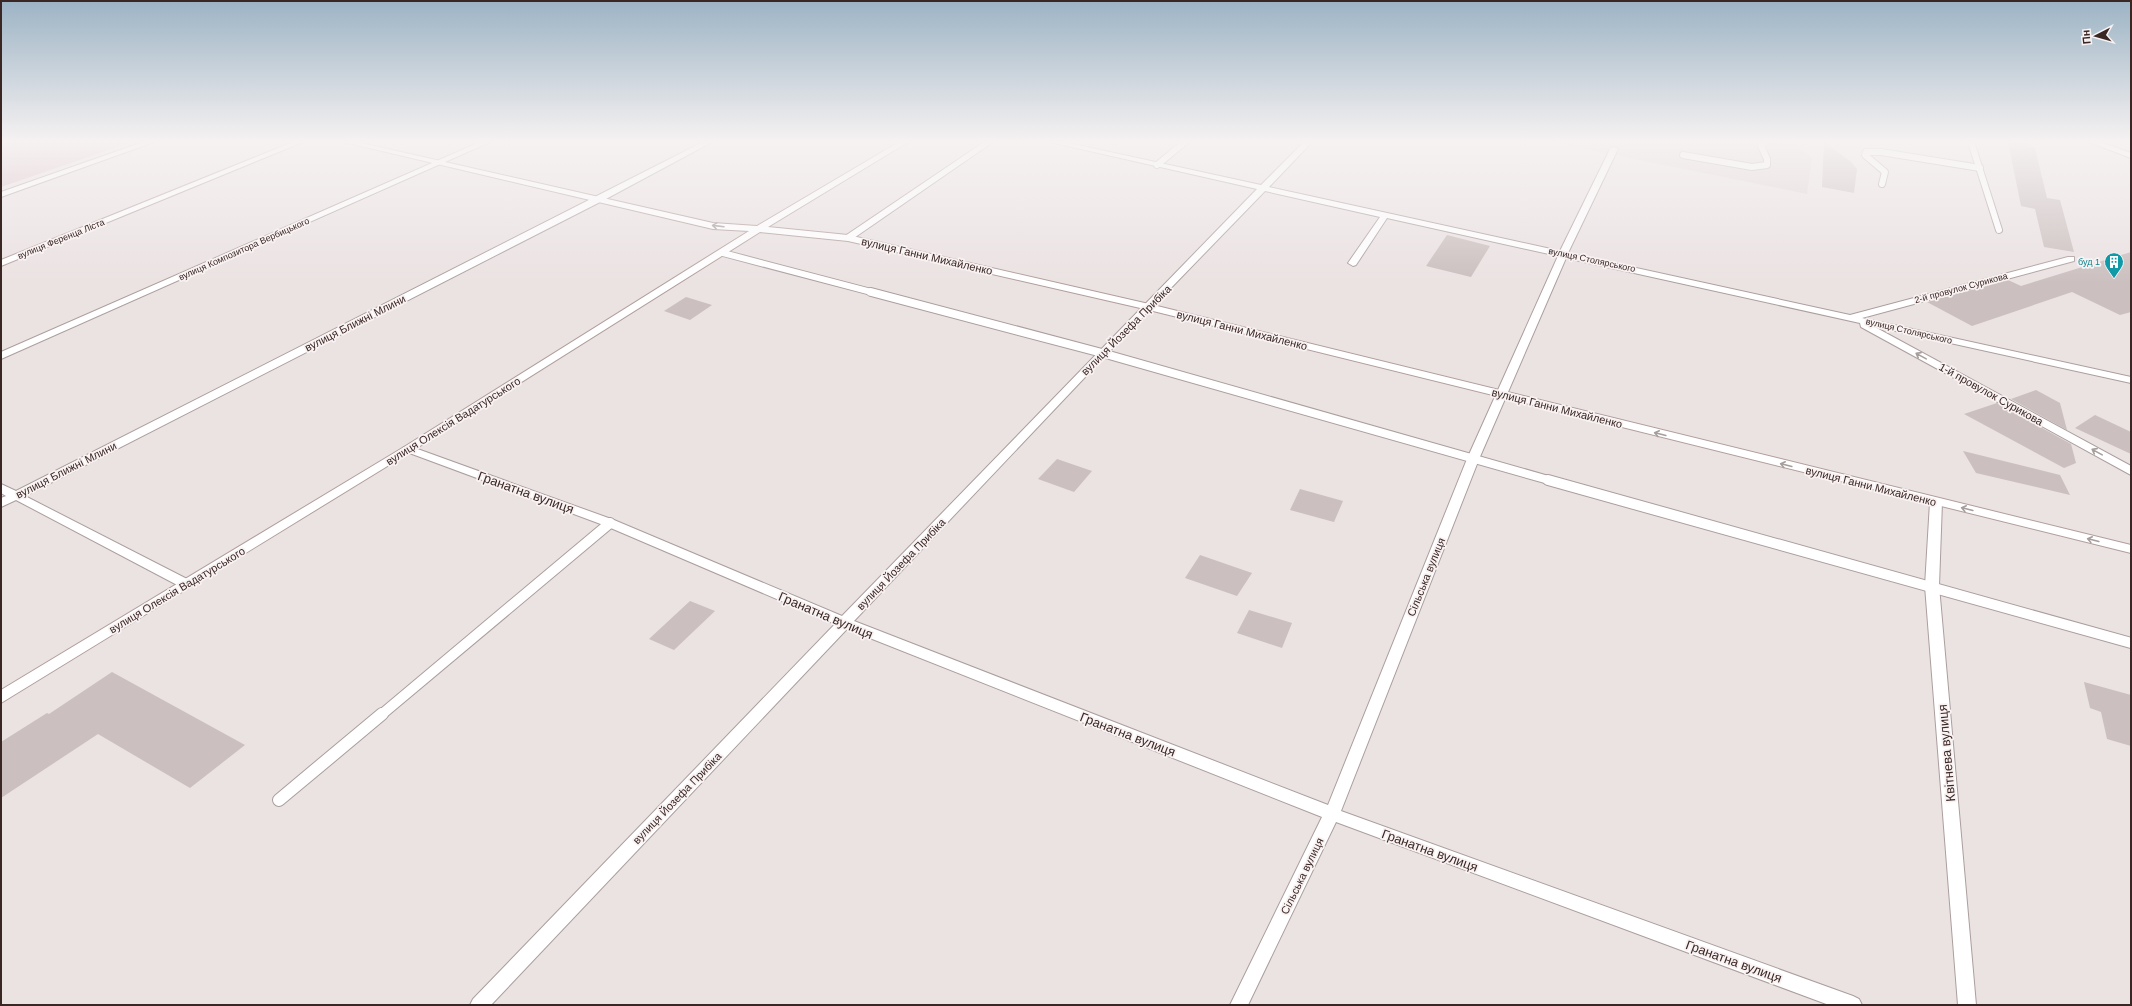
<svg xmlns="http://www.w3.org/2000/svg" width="2132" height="1006" font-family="Helvetica,sans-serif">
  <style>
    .built { fill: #dfd3d4 }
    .green { fill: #dabdc6 }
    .building { fill: #cbbfbf }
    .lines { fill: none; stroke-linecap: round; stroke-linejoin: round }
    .lane-far3-casing { stroke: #ab9f9e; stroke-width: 8 }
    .lane-far2-casing { stroke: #ab9f9e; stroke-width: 10 }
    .lane-far1-casing { stroke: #ab9f9e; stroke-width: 12 }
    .lane-casing { stroke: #ab9f9e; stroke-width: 14 }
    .street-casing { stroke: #ab9f9e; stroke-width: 2 }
    .secondary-casing { stroke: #b09e9c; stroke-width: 2 }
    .lane-far3 { stroke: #fff; stroke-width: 6 }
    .lane-far2 { stroke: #fff; stroke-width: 8 }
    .lane-far1 { stroke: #fff; stroke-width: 10 }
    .lane { stroke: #fff; stroke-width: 12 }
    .street { fill: #fff; fill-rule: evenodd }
    .secondary { fill: #fff; fill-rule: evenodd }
    .oneway { stroke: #a69e9c }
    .labels { text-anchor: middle; stroke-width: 3.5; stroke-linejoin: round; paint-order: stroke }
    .far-street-label { font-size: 9px; fill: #3a2724; stroke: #f8f2f3 }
    .far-culture-label { font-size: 9px; fill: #0d838f; stroke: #f8f2f3; text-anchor: end }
    .street-label { font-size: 11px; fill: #3a2724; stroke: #f8f2f3 }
    .near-street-label { font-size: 13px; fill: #3a2724; stroke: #f8f2f3 }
  </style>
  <rect width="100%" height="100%" fill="#ebe2e2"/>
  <polygon class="built" points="1551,142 1792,142 1812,158 1807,194"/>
  <polygon class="green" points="1,142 132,142 1,187"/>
  <g class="building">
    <polygon points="1824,142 1850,161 1857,169 1854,193 1822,187"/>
    <polygon points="2008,142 2025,142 2035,148 2047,198 2060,200 2074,252 2044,247 2035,209 2021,206"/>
    <polygon points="1447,235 1490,246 1471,277 1426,266"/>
    <polygon points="2131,252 2131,312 2120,315 2072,292 1972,326 1927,302 2008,280 2021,286"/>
    <polygon points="686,297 712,305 690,320 664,311"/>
    <polygon points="2036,390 2060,403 2067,430 2011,399"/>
    <polygon points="1997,403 2071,444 2076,463 2064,468 1964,414"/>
    <polygon points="2095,415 2131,432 2131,454 2075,428"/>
    <polygon points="1963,451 2060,475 2070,495 1976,473"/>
    <polygon points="1057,459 1092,471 1074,492 1038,479"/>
    <polygon points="1300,489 1343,501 1334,522 1290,510"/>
    <polygon points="1200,555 1252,573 1237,596 1185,578"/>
    <polygon points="690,601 715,611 674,650 649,639"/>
    <polygon points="1249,610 1292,623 1282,648 1237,633"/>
    <polygon points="112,672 245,745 190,788 98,734 1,798 1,742 47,713 49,714"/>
    <polygon points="2084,682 2131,695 2131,746 2107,739 2101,712 2090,708"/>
  </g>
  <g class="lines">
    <defs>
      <g id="lane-far3">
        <polyline points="1971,142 1999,230"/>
        <polyline points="1683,155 1752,167 1767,165 1767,159 1761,146 1765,142"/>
        <polyline points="1157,165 1185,142"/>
        <polyline points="1882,184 1885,172 1865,155 1866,152 1881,152 1980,168"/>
        <polyline points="723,253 875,293"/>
      </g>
      <polyline id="lane-far2" points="871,292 1102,353 1552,481"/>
      <g id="lane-far1">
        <polyline points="1548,480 2131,643"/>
        <polyline points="381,715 610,523"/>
      </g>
      <polyline id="lane" points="279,800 382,714"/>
      <g id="street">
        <polygon points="480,142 490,142 1,359 1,352"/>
        <polygon points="703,142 712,142 604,200 25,496 191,581 192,584 191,587 181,587 16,500 1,507 1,498 6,496 1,493 1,484 16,491"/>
        <polygon points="984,142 993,142 851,240 845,240 845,236"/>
        <path d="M1050 142H1064L1261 185 1304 142H1312L1269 187 1560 251 1610 149 1614 147 1618 149 1568 253 1850 315 2068 257H2074V261L1862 318 2131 377V383L1873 326 2131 466V475L1861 327 1860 323 1566 258 1479 459 1341 811 1853 996 1859 999 1862 1005H1829L1336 822 1248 1005H1230L1322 817 847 629 491 1005H470L473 999 835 624 606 526 404 451 402 449 404 447H412L614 520 842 616 1257 189ZM1265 191 1380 217 1348 263 1353 266 1356 265 1387 218 1558 256 1467 459 1328 805 854 621 1106 355Z"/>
        <polygon points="1936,498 1942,502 1939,586 1976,1005 1958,1005 1925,586 1930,502"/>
      </g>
      <g id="secondary">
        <polygon points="143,142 154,142 1,197 1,192"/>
        <polygon points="293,142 303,142 1,266 1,260"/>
        <polygon points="344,142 357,142 713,223 757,226 899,142 908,142 768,227 848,235 1149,304 2131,545 2131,553 1149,310 848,241 760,232 412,451 1,703 1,690 404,447 749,231 713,229"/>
        <polygon points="2089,142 2100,142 2131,153 2131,158"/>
      </g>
    </defs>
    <use href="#lane-far3" class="lane-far3-casing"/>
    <use href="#lane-far2" class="lane-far2-casing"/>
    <use href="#lane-far1" class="lane-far1-casing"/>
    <use href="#lane" class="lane-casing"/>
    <use href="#street" class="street-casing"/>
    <use href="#secondary" class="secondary-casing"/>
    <use href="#lane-far3" class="lane-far3"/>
    <use href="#lane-far2" class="lane-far2"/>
    <use href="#lane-far1" class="lane-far1"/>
    <use href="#lane" class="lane"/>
    <use href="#street" class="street"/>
    <use href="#secondary" class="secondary"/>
  </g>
  <defs><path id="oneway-shaft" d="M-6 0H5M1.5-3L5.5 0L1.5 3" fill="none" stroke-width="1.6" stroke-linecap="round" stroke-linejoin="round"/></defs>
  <g class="oneway">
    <use href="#oneway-shaft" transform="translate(718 226) rotate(-173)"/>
    <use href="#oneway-shaft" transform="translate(1921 356) rotate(-151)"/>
    <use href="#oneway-shaft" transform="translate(1660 434) rotate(-166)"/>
    <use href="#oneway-shaft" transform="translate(2097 452) rotate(-151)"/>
    <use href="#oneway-shaft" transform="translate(1786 465) rotate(-166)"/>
    <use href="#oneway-shaft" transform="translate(1967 509) rotate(-166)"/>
    <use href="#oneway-shaft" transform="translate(2093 540) rotate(-166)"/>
  </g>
  <linearGradient id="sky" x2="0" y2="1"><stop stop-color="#9cb3c4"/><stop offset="0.5" stop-color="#f6f2f2"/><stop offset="1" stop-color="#f6f2f2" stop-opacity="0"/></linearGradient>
  <rect width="2132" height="283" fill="url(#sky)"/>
  <defs>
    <symbol id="building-pin" viewBox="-11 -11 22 30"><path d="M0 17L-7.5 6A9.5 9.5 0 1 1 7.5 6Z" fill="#0f9aa8" stroke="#f8f2f3"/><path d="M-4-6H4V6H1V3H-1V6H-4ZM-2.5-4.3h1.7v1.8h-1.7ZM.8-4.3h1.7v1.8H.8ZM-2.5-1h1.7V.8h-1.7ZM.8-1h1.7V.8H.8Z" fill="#fff"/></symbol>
  </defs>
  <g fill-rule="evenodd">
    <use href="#building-pin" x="2103" y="251" width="22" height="30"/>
  </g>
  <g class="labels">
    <g class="far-street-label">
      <text transform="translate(61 239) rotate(-22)" y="3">вулиця Ференца Ліста</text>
      <text transform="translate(244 249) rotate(-24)" y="3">вулиця Композитора Вербицького</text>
      <text transform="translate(1592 260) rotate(12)" y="3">вулиця Столярського</text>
      <text transform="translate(1961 288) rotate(-15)" y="3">2-й провулок Сурикова</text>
      <text transform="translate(1909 331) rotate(13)" y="3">вулиця Столярського</text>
    </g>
    <g class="far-culture-label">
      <text x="2100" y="265">буд 1</text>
    </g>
    <g class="street-label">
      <text transform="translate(927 256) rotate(13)" y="4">вулиця Ганни Михайленко</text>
      <text transform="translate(355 323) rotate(-27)" y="4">вулиця Ближні Млини</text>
      <text transform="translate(1126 330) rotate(-45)" y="4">вулиця Йозефа Прибіка</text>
      <text transform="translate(1242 330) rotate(14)" y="4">вулиця Ганни Михайленко</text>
      <text transform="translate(1991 394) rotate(29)" y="4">1-й провулок Сурикова</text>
      <text transform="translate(1557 408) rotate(14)" y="4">вулиця Ганни Михайленко</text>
      <text transform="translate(453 421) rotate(-32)" y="4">вулиця Олексія Вадатурського</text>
      <text transform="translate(66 470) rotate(-27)" y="4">вулиця Ближні Млини</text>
      <text transform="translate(1871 486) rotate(14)" y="4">вулиця Ганни Михайленко</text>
      <text transform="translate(901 564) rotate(-46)" y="4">вулиця Йозефа Прибіка</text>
      <text transform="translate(1426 577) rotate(-68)" y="4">Сільська вулиця</text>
      <text transform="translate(177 590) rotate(-31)" y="4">вулиця Олексія Вадатурського</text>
      <text transform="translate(677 798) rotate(-46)" y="4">вулиця Йозефа Прибіка</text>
      <text transform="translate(1302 876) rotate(-64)" y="4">Сільська вулиця</text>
    </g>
    <g class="near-street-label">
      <text transform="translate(526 492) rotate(20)" y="5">Гранатна вулиця</text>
      <text transform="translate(826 615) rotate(23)" y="5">Гранатна вулиця</text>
      <text transform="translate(1128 734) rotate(21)" y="5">Гранатна вулиця</text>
      <text transform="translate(1946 753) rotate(-95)" y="5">Квітнева вулиця</text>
      <text transform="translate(1430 850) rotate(20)" y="5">Гранатна вулиця</text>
      <text transform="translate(1734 961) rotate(20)" y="5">Гранатна вулиця</text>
    </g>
  </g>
  <rect width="2132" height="1006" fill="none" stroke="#3a2724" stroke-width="4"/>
  <g transform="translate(2096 36) rotate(264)" stroke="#f8f2f3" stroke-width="3" paint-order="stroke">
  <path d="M0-3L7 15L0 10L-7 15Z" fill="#3a2724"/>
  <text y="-6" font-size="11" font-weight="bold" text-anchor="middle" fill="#3a2724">Пн</text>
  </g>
</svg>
